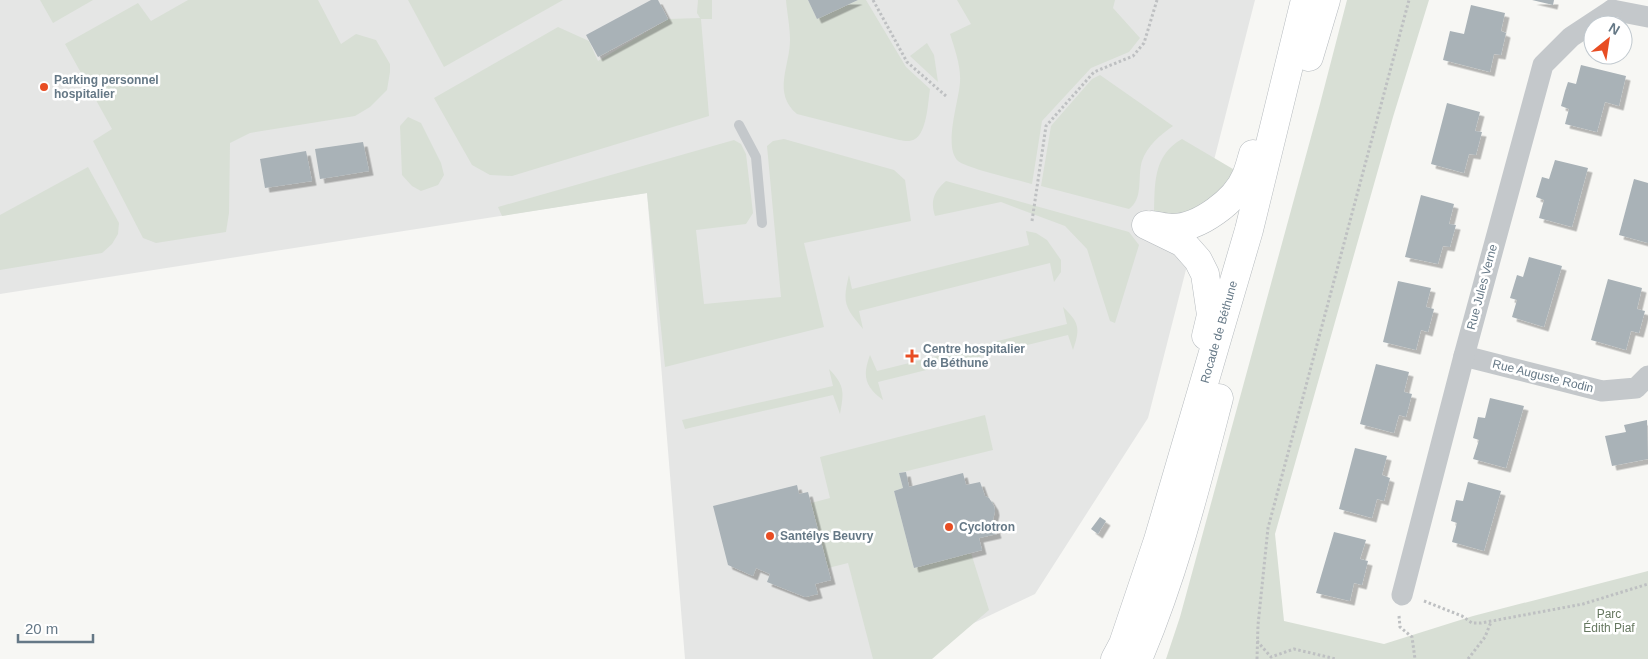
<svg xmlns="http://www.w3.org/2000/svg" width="1648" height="659" font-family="Helvetica,sans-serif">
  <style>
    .built { fill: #e5e6e5 }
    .green { fill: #d8dfd5 }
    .building { fill: #a9b2b7; filter: url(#shadow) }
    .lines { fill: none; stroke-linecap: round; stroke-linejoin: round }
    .primary-casing { stroke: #b5babe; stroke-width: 29 }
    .path { stroke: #bec0c2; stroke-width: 3; stroke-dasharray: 2.5 2.5; stroke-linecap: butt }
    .lane { stroke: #c4c8cb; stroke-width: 10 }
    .street { stroke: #c4c8cb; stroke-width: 21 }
    .primary { stroke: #fff; stroke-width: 28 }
    .poi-dot { fill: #e84d23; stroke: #fff; stroke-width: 2 }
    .labels { text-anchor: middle; stroke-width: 5; stroke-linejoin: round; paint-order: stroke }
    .poi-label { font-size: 12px; font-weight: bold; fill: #657886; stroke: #fff; text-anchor: start }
    .street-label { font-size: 12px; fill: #657886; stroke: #fff }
    .park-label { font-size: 12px; fill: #667860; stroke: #fff }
  </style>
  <defs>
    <filter id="shadow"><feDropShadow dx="4.5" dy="4.5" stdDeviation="0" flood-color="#0004"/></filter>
  </defs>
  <rect width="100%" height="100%" fill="#f7f7f4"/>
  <polygon class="built" points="0,0 1255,0 1148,418 1035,594 898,659 685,659 647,193 0,294"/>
  <g class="green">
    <polygon points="40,0 93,0 53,23"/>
    <polygon points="188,0 318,0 341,44 356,34 376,40 390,64 390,72 387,90 370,107 355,116 250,133 230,143 229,213 226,232 156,243 143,238 93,141 112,129 65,44 138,3 151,21"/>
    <polygon points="408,0 563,0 444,67"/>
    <polygon points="698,0 712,0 712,19 701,19 709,116 512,176 490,175 472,165 434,98 558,27 589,41 598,61 668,19 700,18 697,13"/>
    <path d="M786 0H808L817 19 858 0H866L906 67 930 89C928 102 927 132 915 139 910 142 905 141 899 140L797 114C772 93 790 66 790 40 790 26 787 13 786 0Z"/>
    <path d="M957 0H1115L1113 8 1140 38 1129 52 1091 68 1042 121 1032 184C1018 180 966 168 958 161 943 147 959 101 960 82 961 66 955 50 950 34L971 24Z"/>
    <polygon points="1347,0 1429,0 1393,117 1275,534 1284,621 1384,644 1473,616 1648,571 1648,659 1166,659 1180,617 1320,104"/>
    <polygon points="927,43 934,55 938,82 910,56"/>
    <path d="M1100 75 1173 126C1160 135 1147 146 1142 161 1137 177 1144 198 1129 209L1041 186 1051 126 1092 79Z"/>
    <polygon points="408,117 421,123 441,163 444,175 438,185 421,191 412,186 402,175 400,126"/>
    <polygon points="784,139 894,170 905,180 911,221 804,243 824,327 665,367 647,193 502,216 498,207 734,140 741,144 746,154 753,213 746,224 696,230 704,304 781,297 767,146 773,141"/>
    <path d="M1182 139 1238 172 1230 185 1184 217 1154 215C1155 186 1152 156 1182 139Z"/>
    <polygon points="88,167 119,223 118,234 112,244 102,253 0,270 0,215"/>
    <path d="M946 181 1129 232 1139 245 1115 323 1110 321 1087 249 1065 226 1001 202 935 216C930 201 934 191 946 181Z"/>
    <path d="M1026 231 1036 233 1047 240 1061 260V272L1054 282 1050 263 859 311 863 329C845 307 842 304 849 275L852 289 1029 245Z"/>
    <path d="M1063 307C1080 323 1080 329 1073 350L1068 335 878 382 883 400C865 387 862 376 870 355L877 371 1067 324Z"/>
    <path d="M829 369C845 386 844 391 840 414L833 395 685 429 682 420 833 386Z"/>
    <polygon points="985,415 993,450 899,473 903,488 894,491 914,568 971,553 989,610 932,659 873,659 848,563 828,568 811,503 830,498 820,457"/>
  </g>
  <g class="building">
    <polygon points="651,0 658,0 668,19 598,57 586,35"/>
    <polygon points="808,0 858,0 817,19"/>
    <polygon points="1532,0 1554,0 1553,5"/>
    <polygon points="1471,5 1505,13 1501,31 1506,33 1501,55 1494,54 1490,72 1443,60 1450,31 1464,34"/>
    <polygon points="1581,65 1626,76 1619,106 1605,102 1597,132 1565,124 1569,109 1561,106 1565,91 1568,82 1576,84"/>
    <polygon points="1447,103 1480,112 1475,131 1482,132 1476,155 1469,154 1464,173 1431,164"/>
    <polygon points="363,142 369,171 320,179 315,149"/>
    <polygon points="306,151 312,181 265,188 260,159"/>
    <polygon points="1555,160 1588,168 1572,227 1539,218 1544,200 1536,197 1542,177 1549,179"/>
    <polygon points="1634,179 1648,183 1648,243 1619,235"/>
    <polygon points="1421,195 1454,204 1449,224 1456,225 1450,247 1443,246 1438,264 1405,257"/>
    <polygon points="1529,257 1562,266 1544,327 1512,317 1517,300 1510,298 1517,275 1523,277"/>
    <polygon points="1608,279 1642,288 1637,309 1645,311 1639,333 1631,331 1626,350 1591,340"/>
    <polygon points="1398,281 1431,288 1426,307 1434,309 1428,332 1421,330 1416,350 1383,342"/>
    <polygon points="1376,364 1409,372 1404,392 1412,394 1406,417 1399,415 1394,433 1360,424"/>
    <polygon points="1490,398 1524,406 1506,468 1473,459 1479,440 1473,438 1478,417 1485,418"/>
    <polygon points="1647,420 1648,459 1612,466 1605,436 1626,432 1624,425"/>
    <polygon points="1355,448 1387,456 1382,475 1390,478 1384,501 1377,499 1372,518 1339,509"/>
    <polygon points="906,472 909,487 963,473 966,485 980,482 985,496 989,498 994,506 995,511 993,520 997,534 979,538 982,550 914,568 894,491 903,488 899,473"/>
    <polygon points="1468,482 1501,491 1484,551 1452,542 1457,523 1451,521 1456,500 1463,501"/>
    <polygon points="797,485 799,494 808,492 831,580 815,584 818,594 805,597 767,582 770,574 756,568 753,576 728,565 713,506"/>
    <polygon points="1100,517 1106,521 1098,534 1091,529"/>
    <polygon points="1334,532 1366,540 1360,559 1368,561 1362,585 1354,583 1350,601 1316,593"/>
  </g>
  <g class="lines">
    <defs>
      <g id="primary">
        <polyline points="1309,57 1326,0"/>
        <polyline points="1146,225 1183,243 1198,260 1205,274 1211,315 1206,336"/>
        <path d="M1152 225C1159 226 1166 228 1172 228 1199 228 1236 201 1246 176 1249 169 1251 161 1253 154"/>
        <polyline points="1115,659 1123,644 1158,540 1249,230 1305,0"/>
        <path d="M1138 659C1174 575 1196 486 1219 398"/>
      </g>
    </defs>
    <use href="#primary" class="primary-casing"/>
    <g class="path">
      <polyline points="873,0 907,62 946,96"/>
      <polyline points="1032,221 1046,126 1094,72 1133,56 1144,43 1157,0"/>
      <polyline points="1424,601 1462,616 1472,623 1481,623 1583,604 1648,584"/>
      <polyline points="1399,616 1400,627 1412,637 1415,659"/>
      <polyline points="1257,641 1271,657 1294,649 1336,659"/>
      <polyline points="1257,659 1258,625 1268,528 1409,0"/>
      <polyline points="1468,659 1485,637 1491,622"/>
    </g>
    <polyline class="lane" points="739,125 756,157 762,223"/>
    <g class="street">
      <polyline points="1612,10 1648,17"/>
      <polyline points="1464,356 1602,391 1636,388 1648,376"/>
      <polyline points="1402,595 1464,356 1543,65 1571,37 1612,10"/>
    </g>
    <use href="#primary" class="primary"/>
  </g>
  <g class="poi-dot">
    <circle cx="44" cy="87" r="5"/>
    <path d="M909.5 348.5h5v5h5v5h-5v5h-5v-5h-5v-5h5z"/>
    <circle cx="949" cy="527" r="5"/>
    <circle cx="770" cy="536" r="5"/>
  </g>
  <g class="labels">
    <g class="poi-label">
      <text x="54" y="84">Parking personnel<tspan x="54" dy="14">hospitalier</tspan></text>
      <text x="923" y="353">Centre hospitalier<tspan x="923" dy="14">de Béthune</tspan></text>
      <text x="959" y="531">Cyclotron</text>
      <text x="780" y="540">Santélys Beuvry</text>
    </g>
    <g class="street-label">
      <text transform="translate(1482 287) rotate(-75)" y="4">Rue Jules Verne</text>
      <text transform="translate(1219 332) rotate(-74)" y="4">Rocade de Béthune</text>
      <text transform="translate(1543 376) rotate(14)" y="4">Rue Auguste Rodin</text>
    </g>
    <g class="park-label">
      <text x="1609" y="618">Parc<tspan x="1609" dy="14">Édith Piaf</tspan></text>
    </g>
  </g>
  <g transform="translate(1608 40) rotate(30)"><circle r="24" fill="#ffffff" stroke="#c1c9cf"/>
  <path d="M0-4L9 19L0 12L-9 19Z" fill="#e84d23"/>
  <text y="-8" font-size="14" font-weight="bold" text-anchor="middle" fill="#657886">N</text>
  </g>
  <path d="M18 634v8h75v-8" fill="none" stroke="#657886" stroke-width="2.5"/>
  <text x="25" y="634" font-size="15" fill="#657886" stroke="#ffffff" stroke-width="4" paint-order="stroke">20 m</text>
</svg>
